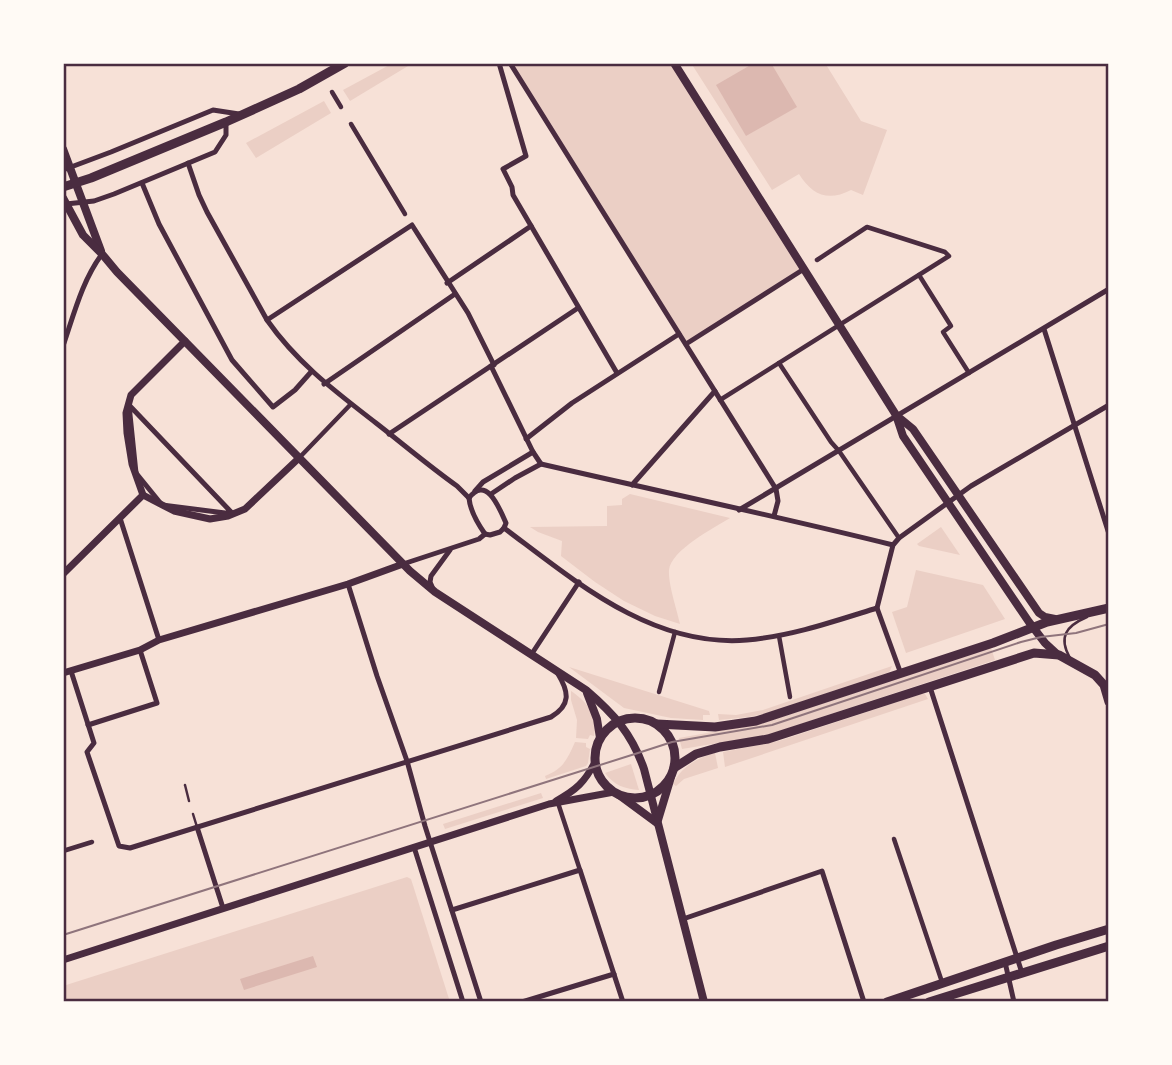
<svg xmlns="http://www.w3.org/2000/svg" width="1172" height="1065" font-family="Quicksand,sans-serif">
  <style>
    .green { fill: #ebcfc5 }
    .water { fill: #dcb8b0 }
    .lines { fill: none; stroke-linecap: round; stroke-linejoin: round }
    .service { stroke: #4a2c40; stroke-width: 2.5 }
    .pedestrian { stroke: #4a2c40; stroke-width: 4.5 }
    .minor { stroke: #4a2c40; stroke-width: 5 }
    .tertiary { stroke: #4a2c40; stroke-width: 7 }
    .secondary { stroke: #4a2c40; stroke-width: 8 }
    .primary { stroke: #4a2c40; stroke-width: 9 }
    .tram { stroke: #8f747c; stroke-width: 2 }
    .neatline { fill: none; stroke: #4a2c40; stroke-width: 2.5 }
  </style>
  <rect width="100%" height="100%" fill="#f7e1d7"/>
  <g class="green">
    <polygon points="393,63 413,63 350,101 343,90"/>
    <polygon points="511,63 674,63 804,269 686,344"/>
    <path d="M691 63H825L861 121 887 130 863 195 851 190C828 202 812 195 799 174L772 190Z"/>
    <polygon points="324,101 331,113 256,158 246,143"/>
    <path d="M630 494 730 518C714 528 671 550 669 570 668 584 677 610 680 624L655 616 624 601 595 582 561 556 562 541 538 532 530 527 607 526V506L622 505V499Z"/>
    <polygon points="941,527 960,555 919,546 917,544"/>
    <polygon points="916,570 983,585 1005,619 906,653 892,612 907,607"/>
    <polygon points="991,648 995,660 767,735 682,749 679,738 763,723"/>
    <polygon points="892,666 890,671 887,673 767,713 749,717 719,720 718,714 736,715 763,710"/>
    <polygon points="569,667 709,711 710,715 703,715 703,720 671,718 624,708"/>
    <path d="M571 691C587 702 599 716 594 736L590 735 588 739 576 738 577 720 571 700Z"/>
    <polygon points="921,694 925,694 928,699 725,767 723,752 779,741"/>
    <path d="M575 742 586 743V747L590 749 588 763 586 766 546 779 545 776C563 769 567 760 575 742Z"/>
    <path d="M715 753 718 768 684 779 676 786 673 784C681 767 697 758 715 753Z"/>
    <path d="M631 764 639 790C624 789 614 785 605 773Z"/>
    <polygon points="541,793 543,798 445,829 443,824"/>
    <polygon points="407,877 411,879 450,1002 63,1002 63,986"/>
  </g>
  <g class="water">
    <polygon points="754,63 771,63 797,107 746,136 716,85"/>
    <polygon points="313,956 317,967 244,990 240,979"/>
  </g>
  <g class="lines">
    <g class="service">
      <path d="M1070 658C1058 637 1066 626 1087 617"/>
      <polyline points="185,785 189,801"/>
      <polyline points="193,814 197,827"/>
    </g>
    <g class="pedestrian">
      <polyline points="332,92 341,107"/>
      <polyline points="351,124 405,214"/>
      <polyline points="919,275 951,326 943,332 969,373"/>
      <polyline points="779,363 831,442 839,451 899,538"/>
      <polyline points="720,400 949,256 945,252 867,227 817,260"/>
      <polyline points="299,458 351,404"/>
      <polyline points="779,636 790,697"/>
      <polyline points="659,692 675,632"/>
      <polyline points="558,803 580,870"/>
      <polyline points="894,839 942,982"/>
      <polyline points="63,851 92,842"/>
    </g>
    <g class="minor">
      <polyline points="499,63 526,156 503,169 512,187 513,195 617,373"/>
      <polyline points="510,63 776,489 778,501 774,516"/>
      <path d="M188 163 199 195 207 212 267 320C297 363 336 392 376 423 403 444 429 466 457 486L469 498"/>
      <polyline points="63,170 111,152 213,110 239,114"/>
      <polyline points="142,183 159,224 232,360 273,407 295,390 311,372"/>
      <polyline points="66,204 94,201 114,194 215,152 226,135 226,122"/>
      <polyline points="447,283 531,226"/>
      <polyline points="267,320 412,225 468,313 494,365"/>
      <polyline points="1044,329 1109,534"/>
      <polyline points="686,344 804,269"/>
      <path d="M63 346C74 314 82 281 102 254"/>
      <polyline points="491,366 533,452 541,464"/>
      <polyline points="324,384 455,294"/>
      <polygon points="129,405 233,514 162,505 136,473"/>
      <polyline points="389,434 578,308"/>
      <polyline points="526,439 572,403 679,334"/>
      <polyline points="632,485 715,391"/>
      <polyline points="475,491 483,482 533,452"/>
      <path d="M491 494 515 478 541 464C658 491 776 516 893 545"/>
      <path d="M469 498C487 474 500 510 506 523L504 528"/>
      <path d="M469 498C470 510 478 524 485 534"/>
      <polyline points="739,510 1109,289"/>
      <polyline points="120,518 159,640"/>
      <path d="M504 528C575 581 652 648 747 640 792 636 835 621 877 608"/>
      <polyline points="485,534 490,535 500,532 504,528"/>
      <polyline points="403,564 479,539 485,534"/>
      <polyline points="348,584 377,676 407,761 425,826 481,1002"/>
      <polyline points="433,589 430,582 431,576 450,550"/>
      <polyline points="531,655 579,582"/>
      <path d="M71 671 94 743 87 752 119 846 130 848 551 717C571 705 569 692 558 674"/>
      <polyline points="901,674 877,608 893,545 899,538 971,486 1109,405"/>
      <polyline points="930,687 1022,973"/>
      <polyline points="88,725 157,703 140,650"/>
      <polyline points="197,827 223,908"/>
      <polyline points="414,847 463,1002"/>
      <polyline points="452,910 580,870 623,1002"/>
      <polyline points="683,919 822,871 864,1002"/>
      <polyline points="1005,962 1014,1002"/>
      <polyline points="522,1002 614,974"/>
    </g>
    <g class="tertiary">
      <polyline points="185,341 131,395 126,413 127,433 132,464 143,495 174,511 210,519 228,516 245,509 299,458"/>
      <polyline points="63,574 143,495"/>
      <polyline points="63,673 140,650 159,640 348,584 403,564"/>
      <path d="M556 801C576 790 585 782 595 762"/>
      <polyline points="63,960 549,804 614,792"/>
    </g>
    <g class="secondary">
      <polyline points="674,63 896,415 903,436 1029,622 1045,643 1058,655"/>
      <polyline points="63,149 101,251"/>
      <path d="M63 198 83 235 102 254 117 272 410 571 435 592 586 690C614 714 632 734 644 769L704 1002"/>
      <polyline points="896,415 913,429 1039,613 1045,617 1055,619"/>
      <polyline points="587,693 597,719 600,738"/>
      <polyline points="619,795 657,823"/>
      <polyline points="658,820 671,777"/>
    </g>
    <g class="primary">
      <polyline points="63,187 91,178 226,122 299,89 345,63"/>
      <circle cx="635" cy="758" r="40"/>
      <polyline points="657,724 715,727 756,721 993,643 1047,622 1109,608"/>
      <polyline points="674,768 696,754 720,747 768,739 1034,653 1059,655 1095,675 1104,685 1109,702"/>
      <polyline points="887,1002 1056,945 1109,929"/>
      <polyline points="929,1002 1109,946"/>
    </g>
    <polyline class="tram" points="63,935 638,753 672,742 772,725 1021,642 1041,637 1076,633 1109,624"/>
  </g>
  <rect width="1172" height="1065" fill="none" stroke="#fffaf5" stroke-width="130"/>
  <rect x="65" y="65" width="1042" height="935" class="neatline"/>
</svg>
